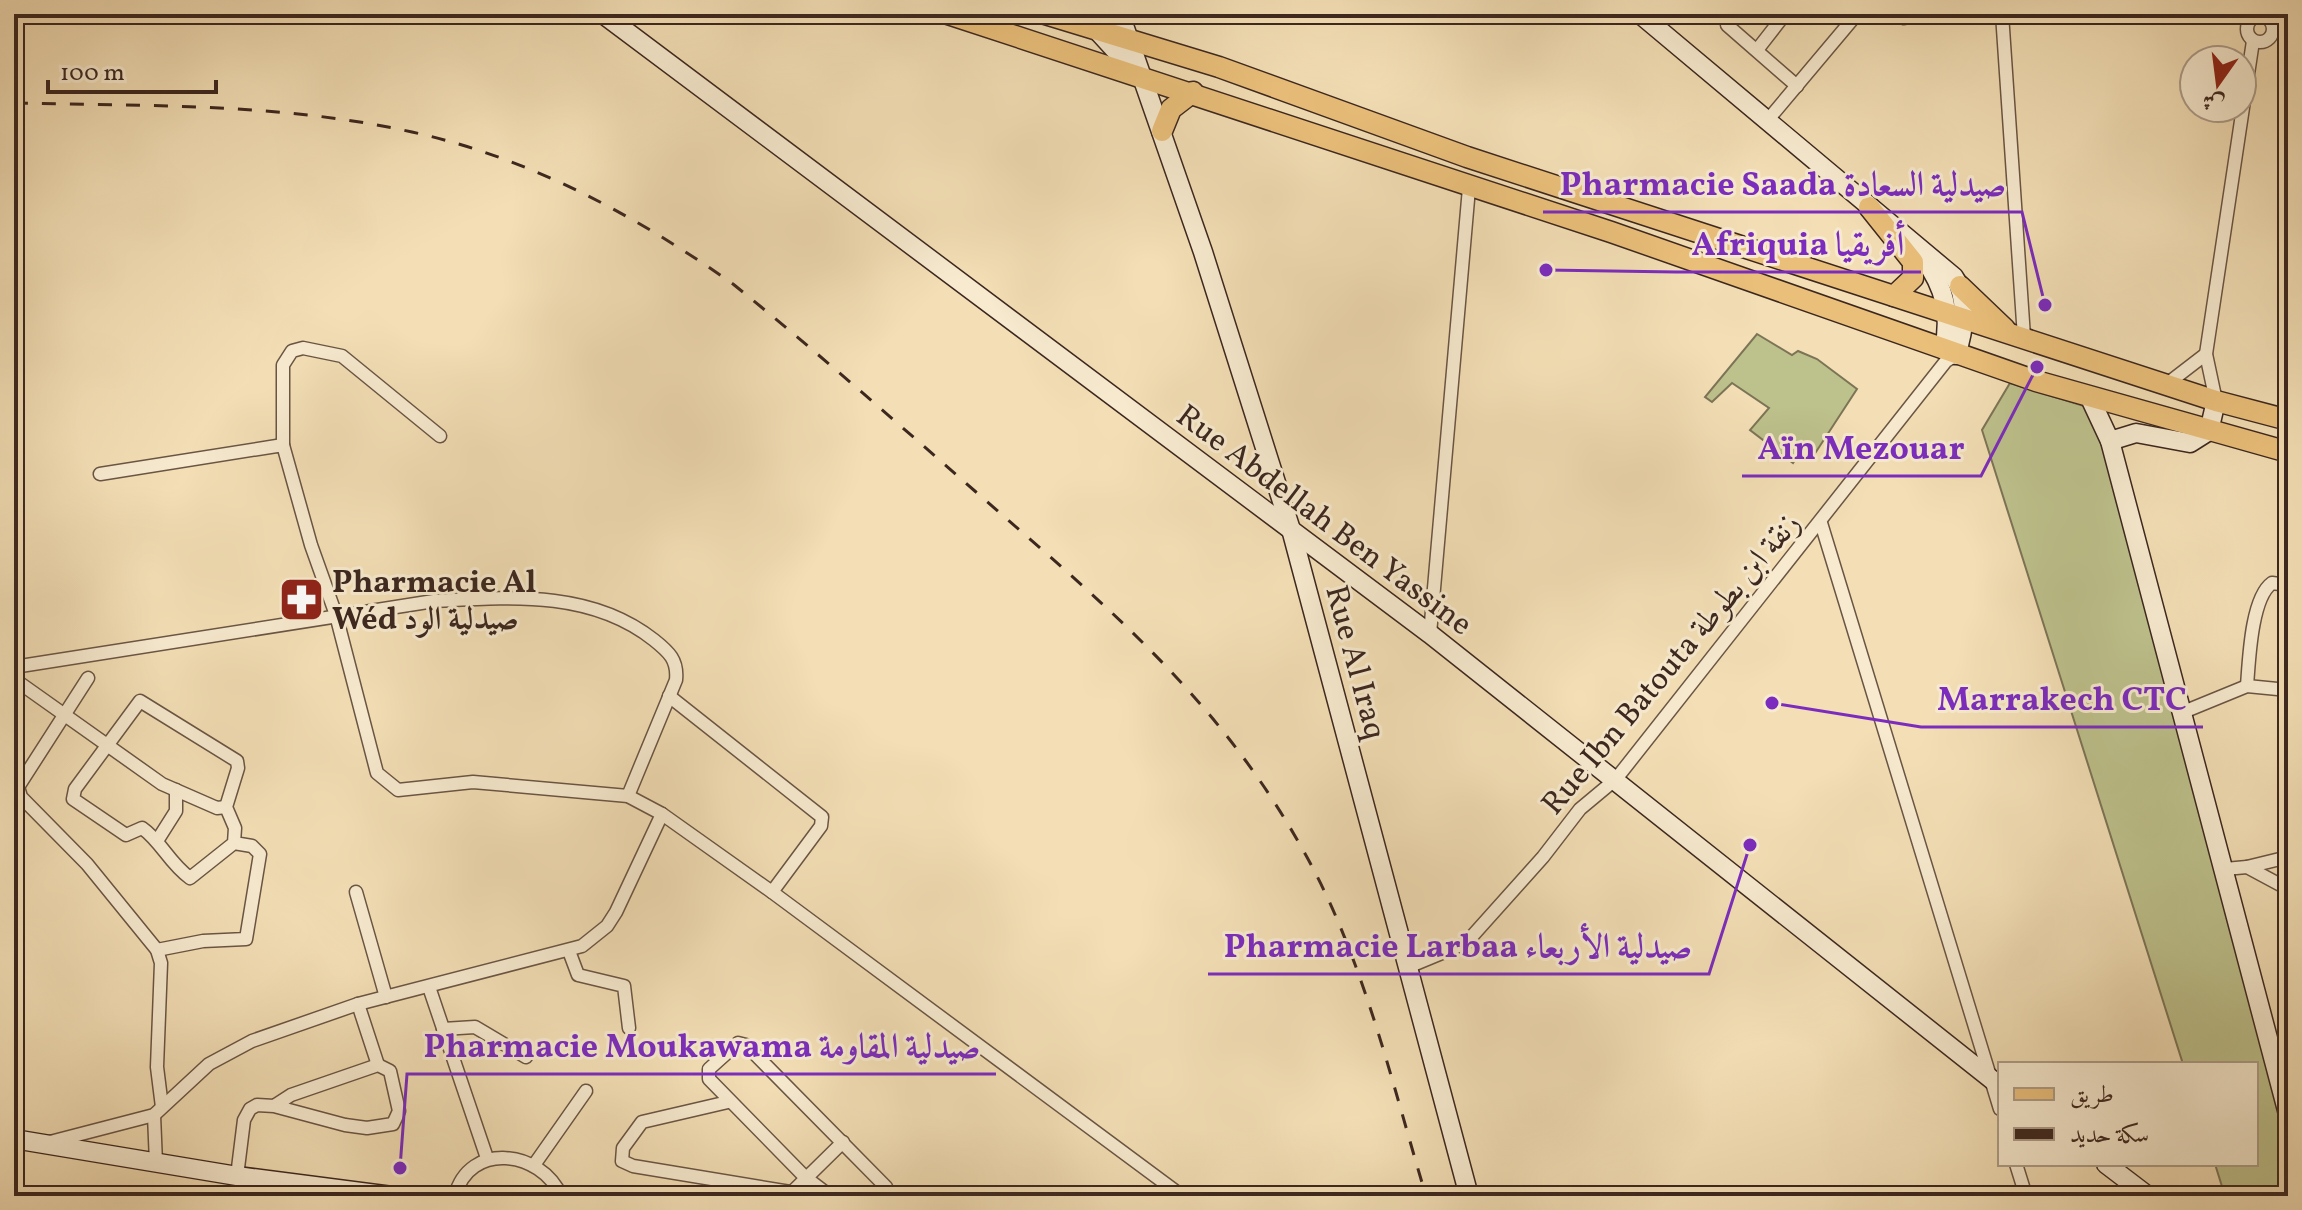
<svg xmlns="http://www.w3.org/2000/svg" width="2302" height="1210" font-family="Vollkorn,Amiri,serif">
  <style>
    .grass { fill: #bdc18c; stroke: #7c7456; stroke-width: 2 }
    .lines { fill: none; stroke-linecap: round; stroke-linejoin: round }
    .street-casing { stroke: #6a5544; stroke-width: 15 }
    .secondary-casing { stroke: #3c271f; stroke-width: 21 }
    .primary-casing { stroke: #3c271f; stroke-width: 23 }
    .street { stroke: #f7eacf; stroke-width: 12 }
    .secondary { stroke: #f7eacf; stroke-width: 18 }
    .primary { stroke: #eabf7a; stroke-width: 20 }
    .rail { stroke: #3c271f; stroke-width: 3; stroke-dasharray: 14 14; stroke-linecap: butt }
    .labels { text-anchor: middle; stroke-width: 6; stroke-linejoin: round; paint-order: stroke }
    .street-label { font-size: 32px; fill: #3c271f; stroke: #f7eacf }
    .poi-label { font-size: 32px; font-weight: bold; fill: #3c271f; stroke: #f7eacf; text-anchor: start }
    .leader { fill: none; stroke: #7b2cbf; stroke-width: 3 }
    .callout-dot { fill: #7b2cbf; stroke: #f7eacf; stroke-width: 3 }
    .callout-label { font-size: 34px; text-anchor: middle; font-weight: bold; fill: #7b2cbf; stroke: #f7eacf; stroke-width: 6; stroke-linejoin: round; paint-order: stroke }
  </style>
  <rect width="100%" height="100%" fill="#f3deb5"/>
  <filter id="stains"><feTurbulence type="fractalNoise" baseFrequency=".0025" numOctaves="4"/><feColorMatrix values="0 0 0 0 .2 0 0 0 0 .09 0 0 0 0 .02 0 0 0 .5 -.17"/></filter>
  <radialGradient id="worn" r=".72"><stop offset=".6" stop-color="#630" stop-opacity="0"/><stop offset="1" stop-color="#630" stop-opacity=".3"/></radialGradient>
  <g class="grass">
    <polygon points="1757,334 1792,355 1798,351 1817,359 1857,389 1814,455 1803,448 1793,463 1750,430 1769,408 1732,383 1712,402 1705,397"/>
    <polygon points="2010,383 2084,406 2095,419 2288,1122 2288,1196 2225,1196 2215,1164 2256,1164 2256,1064 2183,1064 1982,430"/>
  </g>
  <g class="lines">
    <defs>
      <g id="street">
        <polyline points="1728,14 1727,25 1797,86"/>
        <polyline points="1896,14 1904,18 1910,14"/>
        <polyline points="2002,14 2024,337"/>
        <circle cx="2260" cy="29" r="13"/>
        <polyline points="1757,50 1785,14"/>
        <polyline points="1767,121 1857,14"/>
        <polyline points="2167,384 2206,354"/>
        <polyline points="2216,401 2206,354 2253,41"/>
        <polyline points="283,445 283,365 292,351 303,348 342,356 440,436"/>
        <polyline points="100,474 283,445 311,545 336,615 377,773 398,790 473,782 628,796 662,814 772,892 1182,1196"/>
        <polyline points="1821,523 2000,1109"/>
        <polyline points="1430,634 1469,188"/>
        <path d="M14 667 434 601C510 597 591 590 654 640 669 652 678 660 676 680L628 796"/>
        <polyline points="88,678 18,787 21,797 87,864 157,950 161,963 157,1067 162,1107"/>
        <polyline points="14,679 162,784 217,808 226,807"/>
        <path d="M2247 686C2249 661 2251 598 2272 583L2288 585"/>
        <polyline points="669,696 822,817 821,826 772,892"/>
        <polyline points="2181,713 2247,686 2288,690"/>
        <polyline points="157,841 176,811 176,790"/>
        <polyline points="2247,867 2288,857"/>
        <polyline points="2225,869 2247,867 2288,889"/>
        <polyline points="356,892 386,997"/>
        <path d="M157 950 203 941 246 939 260 854 252 846 234 843 190 878C169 863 161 841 142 828L126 835 73 799 75 789 140 701 237 761 238 768 226 807 235 828 234 843"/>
        <polyline points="569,951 578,975 624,986 629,1028"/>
        <polyline points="1408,967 1466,943 1543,857 1580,809 1616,779 1946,361 1956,355"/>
        <polyline points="429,987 487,1158"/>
        <polyline points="358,1004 378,1065"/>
        <polyline points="443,1029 475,1027 526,1057"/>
        <polyline points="728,1102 642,1122 623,1148 622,1161 633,1166 790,1192"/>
        <polyline points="154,1115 156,1163"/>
        <polyline points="50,1142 154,1115 209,1064 252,1041 358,1004 582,946 607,926 616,912 662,814"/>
        <polyline points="2016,1164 2026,1196"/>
        <polyline points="534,1165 586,1091"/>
        <polyline points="237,1176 244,1120 250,1109 257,1105 274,1106 291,1095 378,1065 390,1071 399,1111 393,1124 367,1128 345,1125 274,1106"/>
        <path d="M455 1196C469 1141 541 1150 561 1196"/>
        <polyline points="788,1196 843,1142"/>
        <polyline points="830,1196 805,1177 709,1079 709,1069 738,1043 746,1045 886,1187 888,1196"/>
      </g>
      <g id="secondary">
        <polyline points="603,14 1430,634 2000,1086"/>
        <polyline points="1082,14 1135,72"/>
        <polyline points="1120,14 1203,252 1292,533 1469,1196"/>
        <path d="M1640 14 1954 277C1969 298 1964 331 1956 355"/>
        <path d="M1924 259C1945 288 1951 314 1944 350"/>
        <polyline points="2089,396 2110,441 2288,1114"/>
        <polyline points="2110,441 2136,433 2190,443 2209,431 2216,401"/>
        <polyline points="14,1139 237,1176 392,1196"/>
        <polyline points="2106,1164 2148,1196"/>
      </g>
      <g id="primary">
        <polyline points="948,14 1611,232 2036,381 2288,452"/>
        <polyline points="1045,14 1219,67 1467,157 2216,401 2288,420"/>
        <polyline points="1162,131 1171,109 1193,92"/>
        <polyline points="1869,207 1913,262 1913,278 1894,296"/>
        <polyline points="1960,286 2005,329"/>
      </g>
    </defs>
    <use href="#street" class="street-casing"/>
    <use href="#secondary" class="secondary-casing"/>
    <use href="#primary" class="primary-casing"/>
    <use href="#street" class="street"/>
    <use href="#secondary" class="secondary"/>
    <use href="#primary" class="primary"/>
    <path class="rail" d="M14 103C146 106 282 103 412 132 530 158 635 215 733 284 816 351 896 422 976 492 1106 606 1217 696 1303 850 1363 956 1391 1080 1426 1196"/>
  </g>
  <defs>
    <symbol id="pharmacy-square" viewBox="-11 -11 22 22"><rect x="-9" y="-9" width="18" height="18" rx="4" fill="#8f2418" stroke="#f7eacf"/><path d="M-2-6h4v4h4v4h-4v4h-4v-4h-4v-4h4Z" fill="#fff"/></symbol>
  </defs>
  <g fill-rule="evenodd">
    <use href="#pharmacy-square" x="276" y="574" width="51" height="51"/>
  </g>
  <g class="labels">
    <g class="street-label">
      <text transform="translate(1325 519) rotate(37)" y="11">Rue Abdellah Ben Yassine</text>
      <text transform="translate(1357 662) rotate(75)" y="11">Rue Al Iraq</text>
      <text transform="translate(1670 663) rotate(-50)" y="11">Rue Ibn Batouta زنقة ابن بطوطة</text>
    </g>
    <g class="poi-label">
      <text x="332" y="592">Pharmacie Al<tspan x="332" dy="37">Wéd صيدلية الود</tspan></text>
    </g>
  </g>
  <path class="leader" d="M2045 305L2022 212H1543M1546 270L1676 272H1921M2037 367L1981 476H1742M1772 703L1921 727H2203M1750 845L1709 974H1208M400 1168L407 1074H996"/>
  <g class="callout-dot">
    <circle cx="2045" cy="305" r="8"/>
    <circle cx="1546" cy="270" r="8"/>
    <circle cx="2037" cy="367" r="8"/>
    <circle cx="1772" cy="703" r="8"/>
    <circle cx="1750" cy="845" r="8"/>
    <circle cx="400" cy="1168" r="8"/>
  </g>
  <g class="callout-label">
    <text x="1783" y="195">Pharmacie Saada صيدلية السعادة</text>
    <text x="1798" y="255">Afriquia أفريقيا</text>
    <text x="1861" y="459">Aïn Mezouar</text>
    <text x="2062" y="710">Marrakech CTC</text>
    <text x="1458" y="957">Pharmacie Larbaa صيدلية الأربعاء</text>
    <text x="702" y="1057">Pharmacie Moukawama صيدلية المقاومة</text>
  </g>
  <rect width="2302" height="1210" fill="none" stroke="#f3deb5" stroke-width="48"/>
  <rect x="16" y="16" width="2270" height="1178" fill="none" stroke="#3c271f" stroke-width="4"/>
  <rect x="24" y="24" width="2254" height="1162" fill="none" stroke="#3c271f" stroke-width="2"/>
  <rect x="1998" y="1062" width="260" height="104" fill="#f7eacf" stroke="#ac9c89" stroke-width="2"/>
  <rect x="2014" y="1088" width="40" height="12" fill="#eabf7a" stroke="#ac9c89" stroke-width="2"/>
  <text x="2070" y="1102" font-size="24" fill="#3c271f">طريق</text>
  <rect x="2014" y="1128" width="40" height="12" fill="#3c271f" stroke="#ac9c89" stroke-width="2"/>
  <text x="2070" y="1142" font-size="24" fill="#3c271f">سكة حديد</text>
  <g transform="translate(2218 84) rotate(194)"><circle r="38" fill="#f7eacf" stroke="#ac9c89" stroke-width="2"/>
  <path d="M0-6L14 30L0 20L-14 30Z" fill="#8f2418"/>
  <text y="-12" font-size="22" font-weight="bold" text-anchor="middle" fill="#3c271f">ش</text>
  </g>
  <path d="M48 80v12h168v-12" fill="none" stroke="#3c271f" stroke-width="4"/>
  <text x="60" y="80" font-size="24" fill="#3c271f" stroke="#f7eacf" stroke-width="6" paint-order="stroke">100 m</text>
  <rect width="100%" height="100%" filter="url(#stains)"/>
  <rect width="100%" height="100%" fill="url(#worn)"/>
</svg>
